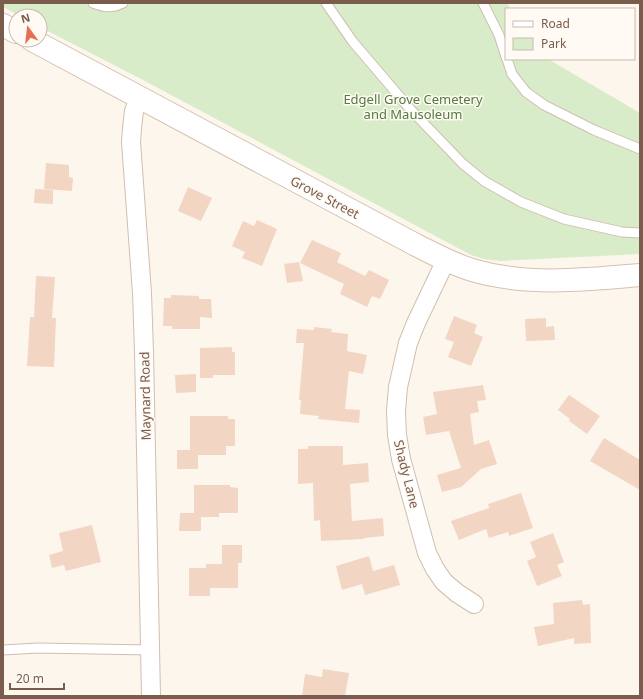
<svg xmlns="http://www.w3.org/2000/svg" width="643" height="699" font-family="'Noto Sans',sans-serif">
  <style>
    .green { fill: #d8ecc9 }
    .building { fill: #f3d5c3 }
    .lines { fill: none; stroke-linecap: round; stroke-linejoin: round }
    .lane-casing { stroke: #d1beb0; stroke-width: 11 }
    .street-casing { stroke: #d1beb0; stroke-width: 20 }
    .secondary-casing { stroke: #d6c0b0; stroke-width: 24 }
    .lane { stroke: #fff; stroke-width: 9 }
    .street { stroke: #fff; stroke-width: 18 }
    .secondary { stroke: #fff; stroke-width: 22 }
    .labels { text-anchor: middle; stroke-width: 3; stroke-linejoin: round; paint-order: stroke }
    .park-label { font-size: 13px; fill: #537a41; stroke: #fffaf3 }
    .street-label { font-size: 13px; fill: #7a5c4d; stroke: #fffaf3 }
  </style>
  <rect width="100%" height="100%" fill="#fdf6ec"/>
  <polygon class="green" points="3,3 507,3 511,9 506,9 506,59 548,59 640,113 640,254 500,261 484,259 471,255 143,80 40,27 40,16 20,16 3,7"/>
  <g class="building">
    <polygon points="46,163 69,165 69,177 73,178 72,191 44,189"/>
    <polygon points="188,187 212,198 201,221 178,211"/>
    <polygon points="35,189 53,190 53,204 34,203"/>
    <polygon points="257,220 277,229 262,266 242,258 245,252 232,246 243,221 254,226"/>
    <polygon points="312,240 341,253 337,262 365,276 369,270 389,280 380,299 372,296 367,307 340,294 344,284 300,263"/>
    <polygon points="299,262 303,281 287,283 284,264"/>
    <polygon points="36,276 55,277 52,318 56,318 54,367 27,366 30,317 34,317"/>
    <polygon points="171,295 199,296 199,299 211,299 212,318 200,317 200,329 172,329 172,326 163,326 164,298 171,298"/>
    <polygon points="454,316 477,325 474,333 483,337 471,366 448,357 454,342 445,339"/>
    <polygon points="546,318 546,327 554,326 555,340 526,341 525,319"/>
    <polygon points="314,327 332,329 331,332 348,334 347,351 367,355 363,374 349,371 345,409 360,410 359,423 318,419 319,416 300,414 301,400 299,400 304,343 296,343 297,329 314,330"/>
    <polygon points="232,347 232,352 235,352 235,375 213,375 213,378 200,378 200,348"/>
    <polygon points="196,374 196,392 176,393 175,375"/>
    <polygon points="483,385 486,400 477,401 479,412 470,414 474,445 489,440 497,464 481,469 461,487 442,492 437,475 461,468 449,431 426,435 423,417 437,414 433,392"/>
    <polygon points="569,395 600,416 587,434 569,421 570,419 558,410"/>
    <polygon points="190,416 228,416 228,419 235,419 235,446 226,446 226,455 198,455 198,469 177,469 177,450 190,450"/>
    <polygon points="604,438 640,460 640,490 590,461"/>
    <polygon points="308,446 343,446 343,465 368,463 369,482 350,484 352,521 383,518 384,536 364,538 364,539 321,541 320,520 314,521 313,483 298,484 298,449 308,449"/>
    <polygon points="194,485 230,485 230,487 238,488 238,513 219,513 219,517 201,517 201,531 179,531 180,513 194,513"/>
    <polygon points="521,493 533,528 509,536 508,532 489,538 486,529 459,540 451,521 489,508 488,504"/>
    <polygon points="92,525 101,562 66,571 64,565 52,568 49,555 63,551 59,533"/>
    <polygon points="553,533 564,562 557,565 562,576 537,586 527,561 536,557 530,542"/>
    <polygon points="222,545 242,545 242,563 238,563 238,588 210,588 210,596 189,596 189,568 206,568 206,564 222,564"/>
    <polygon points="369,556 373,571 394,565 400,585 365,595 362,584 342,590 336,566"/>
    <polygon points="582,600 583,605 590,604 591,643 574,644 574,638 538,646 534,627 554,624 553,603"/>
    <polygon points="323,669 349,673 345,696 302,696 305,674 322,677"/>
  </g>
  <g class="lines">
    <defs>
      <g id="lane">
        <path d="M93 3C104 7 111 9 123 3"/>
        <polyline points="326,3 353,42 411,110 463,164 484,181 521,202 564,219 622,232 640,233"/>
        <polyline points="483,3 499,35 506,57"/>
        <polyline points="507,59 512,74 526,92 544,105 594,130 640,149"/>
        <polyline points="3,650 38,648 150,650"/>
      </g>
      <g id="street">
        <polyline points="139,98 134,111 132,128 131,142 142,293 144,352 151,696"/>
        <polyline points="446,260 416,323 408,343 398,387 396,411 397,435 401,459 427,553 435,569 444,582 457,593 474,604"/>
      </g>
      <g id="secondary">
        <polyline points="3,25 16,32"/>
        <path d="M32 40 416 245C434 254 452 264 472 270 526 286 584 280 640 275"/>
      </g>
    </defs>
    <use href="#lane" class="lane-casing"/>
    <use href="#street" class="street-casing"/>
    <use href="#secondary" class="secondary-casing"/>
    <use href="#lane" class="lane"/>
    <use href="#street" class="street"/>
    <use href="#secondary" class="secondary"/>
  </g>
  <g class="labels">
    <g class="park-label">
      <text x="413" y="104">Edgell Grove Cemetery<tspan x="413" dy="15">and Mausoleum</tspan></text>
    </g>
    <g class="street-label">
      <text transform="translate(325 197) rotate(28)" y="5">Grove Street</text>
      <text transform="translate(145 396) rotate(-91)" y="5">Maynard Road</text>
      <text transform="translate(407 474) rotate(76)" y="5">Shady Lane</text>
    </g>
  </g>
  <rect width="643" height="699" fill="none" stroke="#7a5c4d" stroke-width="8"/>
  <rect x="505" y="8" width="130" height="52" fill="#fffaf3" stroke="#cabbb1"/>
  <rect x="513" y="21" width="20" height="6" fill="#ffffff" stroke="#cabbb1"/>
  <text x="541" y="28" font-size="12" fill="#7a5c4d">Road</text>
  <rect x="513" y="38" width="20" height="12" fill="#d8ecc9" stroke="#cabbb1"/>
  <text x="541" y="48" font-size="12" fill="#7a5c4d">Park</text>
  <g transform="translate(28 28) rotate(345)"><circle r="19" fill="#fffaf3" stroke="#cabbb1"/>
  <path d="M0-3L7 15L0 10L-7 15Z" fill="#e76f51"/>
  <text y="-6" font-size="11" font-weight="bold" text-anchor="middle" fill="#7a5c4d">N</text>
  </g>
  <path d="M10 683v6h54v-6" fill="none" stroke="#7a5c4d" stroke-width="2"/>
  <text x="16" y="683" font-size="12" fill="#7a5c4d" stroke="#fffaf3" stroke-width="3" paint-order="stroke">20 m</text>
</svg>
